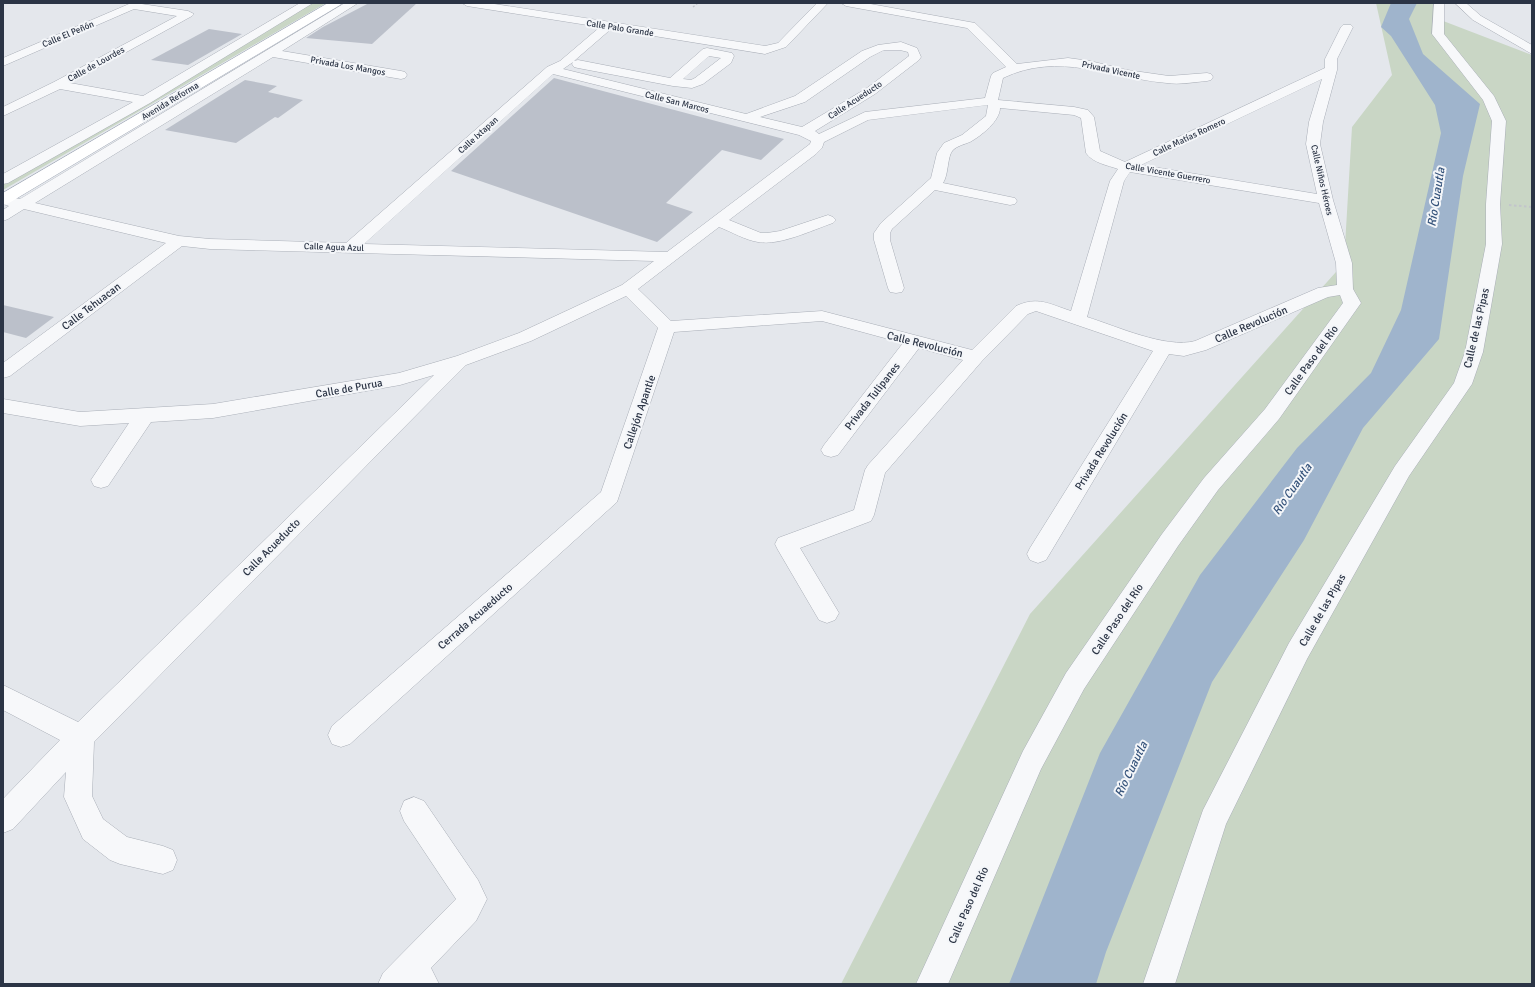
<svg xmlns="http://www.w3.org/2000/svg" width="1535" height="987" font-family="Signika,sans-serif">
  <style>
    .green { fill: #c9d6c5 }
    .water { fill: #9fb4cc }
    .building { fill: #bbc0ca }
    .lines { fill: none; stroke-linecap: round; stroke-linejoin: round }
    .minor-casing { stroke: #a9aeb7; stroke-width: 1 }
    .major-casing { stroke: #a3abb8; stroke-width: 1 }
    .path-far1 { stroke: #c2c5cb; stroke-width: 1.5; stroke-dasharray: 2 2; stroke-linecap: butt }
    .path { stroke: #c2c5cb; stroke-width: 2; stroke-dasharray: 2.5 2.5; stroke-linecap: butt }
    .minor { fill: #f7f8fa; fill-rule: evenodd }
    .major { fill: #fff; fill-rule: evenodd }
    .labels { text-anchor: middle; stroke-width: 4; stroke-linejoin: round; paint-order: stroke }
    .far-street-label { font-size: 9px; fill: #2b3445; stroke: #f4f6f9 }
    .street-label { font-size: 11px; fill: #2b3445; stroke: #f4f6f9 }
    .water-label { font-size: 12px; font-style: italic; fill: #34527a; stroke: #f4f6f9 }
  </style>
  <rect width="100%" height="100%" fill="#e4e7ec"/>
  <g class="green">
    <polygon points="308,3 326,3 3,190 3,180"/>
    <polygon points="1376,3 1441,3 1438,19 1532,55 1532,984 841,984 1030,614 1344,263 1352,127 1392,75"/>
  </g>
  <polygon class="water" points="1391,3 1417,3 1409,19 1423,54 1480,104 1463,176 1439,339 1363,428 1304,540 1212,682 1106,952 1096,984 1009,984 1100,753 1200,575 1297,448 1371,373 1401,310 1441,133 1435,105 1391,36 1381,27"/>
  <g class="building">
    <polygon points="369,3 417,3 372,44 306,38 323,27"/>
    <polygon points="209,29 242,34 188,65 151,60"/>
    <polygon points="554,78 784,139 761,160 722,150 666,203 693,212 657,242 451,171"/>
    <polygon points="245,80 277,86 268,92 303,100 278,118 275,117 236,143 165,130"/>
    <polygon points="3,305 54,317 26,338 3,332"/>
  </g>
  <g class="lines">
    <defs>
      <g id="minor">
        <polygon points="135,3 188,11 194,14 192,16 70,83 143,96 300,3 313,3 150,103 8,183 3,184 3,174 133,102 60,89 3,116 3,107 54,82 177,16 134,9 3,66 3,58 129,4"/>
        <path d="M345 3H358L282 51 401 71 405 72 407 75 405 78 401 79 273 57 35 203 179 236 210 239 346 243 547 67 560 61 600 27 467 6 462 3H488L765 46 778 43 817 3H828L786 47 765 54 611 29 574 61 578 60 670 78 703 49 707 48 732 53 734 56 731 63 703 84 692 88 673 86 578 68 574 67 572 64 573 62 563 69 746 114 795 96 862 51 878 45 901 42 917 48 921 57 919 60 875 94 815 131 819 134 865 112 985 98 991 76 993 73 1006 67 967 28 846 6 841 3H865L975 23 1017 64 1068 58 1090 61 1127 70 1169 76 1207 73 1211 74 1213 77 1211 80 1207 81C1194 82 1180 85 1167 83 1110 78 1059 51 1003 78L998 100 1074 107 1088 110 1094 117 1100 151 1125 162 1325 68V59L1341 27 1343 25H1351L1353 27 1337 59V70L1323 122 1320 144 1333 200 1352 263 1353 289 1361 303 1279 419 1218 490 1178 546 1084 689 1041 769 948 984H916L1023 751 1066 673 1162 534 1204 478 1265 409 1343 303 1340 295 1328 297 1206 350 1184 356 1169 354 1046 560 1038 563 1030 560 1027 554 1030 548 1153 351 1036 311 1028 314 982 361 885 473 874 515 871 521 800 548 839 613 835 620 827 623 819 620 778 550 775 544 778 538 854 510 865 470 868 465 963 360 919 348 838 455 831 457 824 455 821 450 824 445 903 343 822 321 674 332 617 502 350 744 341 747 332 744 328 735 332 726 601 492 658 328 626 296 531 341 466 365 437 394 94 742 92 796 103 819 127 837 163 846 173 850 177 860 173 870 163 874 120 864 110 860 83 839 64 797 66 772 13 829 3 833V799L60 740 3 710V685L78 722 434 375 400 385 213 418 151 422 108 486 101 488 94 486 91 480 129 423 80 426 3 413V399L80 412 213 404 399 373 457 356 519 333 622 285 654 261 210 249 182 246 10 376 3 378V363L166 243 24 209 8 219 3 221V210L9 206 3 204V196L20 199ZM884 50H900L908 52 909 56 867 88 802 127 760 117 805 102 870 57ZM709 56 721 58 695 78 691 80 683 79ZM553 74 799 135 811 141 810 144 667 252 364 244ZM1322 79 1309 122 1306 144 1317 194 1141 165ZM988 105 986 116 962 135 944 143 937 153 931 178 881 223 874 233V240L888 288 890 292 896 293 902 292 904 288 890 240V233L892 229 935 190 1010 205 1015 204 1017 201 1015 198 1010 197 943 183C949 174 947 156 953 150 957 146 965 144 970 142 981 136 1000 121 1000 108L1074 115 1081 118 1086 153C1093 163 1107 165 1118 169L1110 181 1071 311C1049 304 1038 296 1016 306L972 350 822 311 671 321 638 289 719 227C732 232 745 240 758 242 780 246 812 230 833 223L836 220 833 217 828 215 780 231 767 233H761L729 220 816 154 822 148 824 142 868 120ZM1130 172 1319 203 1336 263 1337 285 1318 288 1195 341C1166 349 1116 326 1087 317L1124 181Z"/>
        <polygon points="1434,3 1444,3 1444,34 1494,96 1506,121 1500,204 1502,244 1483,352 1472,384 1409,476 1307,659 1226,824 1175,984 1143,984 1203,810 1289,643 1395,466 1454,383 1465,352 1486,244 1486,204 1492,121 1483,100 1432,34"/>
        <polygon points="1455,3 1466,3 1481,16 1532,45 1532,54 1473,20"/>
        <polygon points="414,797 424,801 478,880 487,899 476,921 431,968 439,984 378,984 383,973 456,899 404,821 400,811 404,801"/>
      </g>
      <polygon id="major" points="328,3 342,3 340,5 9,203 3,205 3,193"/>
    </defs>
    <use href="#minor" class="minor-casing"/>
    <use href="#major" class="major-casing"/>
    <polyline class="path-far1" points="693,7 698,3"/>
    <polyline class="path" points="1509,205 1532,207"/>
    <use href="#minor" class="minor"/>
    <use href="#major" class="major"/>
  </g>
  <g class="labels">
    <g class="far-street-label">
      <text transform="translate(620 28) rotate(9)" y="3">Calle Palo Grande</text>
      <text transform="translate(68 34) rotate(-23)" y="3">Calle El Peñón</text>
      <text transform="translate(96 64) rotate(-29)" y="3">Calle de Lourdes</text>
      <text transform="translate(348 66) rotate(10)" y="3">Privada Los Mangos</text>
      <text transform="translate(1111 70) rotate(12)" y="3">Privada Vicente</text>
      <text transform="translate(855 100) rotate(-33)" y="3">Calle Acueducto</text>
      <text transform="translate(170 101) rotate(-31)" y="3">Avenida Reforma</text>
      <text transform="translate(677 102) rotate(14)" y="3">Calle San Marcos</text>
      <text transform="translate(478 135) rotate(-42)" y="3">Calle Ixtapan</text>
      <text transform="translate(1189 137) rotate(-25)" y="3">Calle Matías Romero</text>
      <text transform="translate(1168 173) rotate(10)" y="3">Calle Vicente Guerrero</text>
      <text transform="translate(1322 180) rotate(77)" y="3">Calle Niños Héroes</text>
      <text transform="translate(334 247) rotate(2)" y="3">Calle Agua Azul</text>
    </g>
    <g class="street-label">
      <text transform="translate(91 306) rotate(-37)" y="4">Calle Tehuacan</text>
      <text transform="translate(1251 324) rotate(-23)" y="4">Calle Revolución</text>
      <text transform="translate(1476 328) rotate(-77)" y="4">Calle de las Pipas</text>
      <text transform="translate(925 344) rotate(14)" y="4">Calle Revolución</text>
      <text transform="translate(1311 360) rotate(-54)" y="4">Calle Paso del Río</text>
      <text transform="translate(349 388) rotate(-10)" y="4">Calle de Purua</text>
      <text transform="translate(872 396) rotate(-52)" y="4">Privada Tulipanes</text>
      <text transform="translate(639 412) rotate(-71)" y="4">Callejón Apantle</text>
      <text transform="translate(1101 451) rotate(-58)" y="4">Privada Revolución</text>
      <text transform="translate(271 547) rotate(-45)" y="4">Calle Acueducto</text>
      <text transform="translate(1322 610) rotate(-60)" y="4">Calle de las Pipas</text>
      <text transform="translate(475 616) rotate(-41)" y="4">Cerrada Acuaeducto</text>
      <text transform="translate(1117 619) rotate(-56)" y="4">Calle Paso del Río</text>
      <text transform="translate(968 905) rotate(-66)" y="4">Calle Paso del Río</text>
    </g>
    <g class="water-label">
      <text transform="translate(1436 197) rotate(-81)" y="4">Río Cuautla</text>
      <text transform="translate(1292 489) rotate(-55)" y="4">Río Cuautla</text>
      <text transform="translate(1131 769) rotate(-64)" y="4">Río Cuautla</text>
    </g>
  </g>
  <rect width="1535" height="987" fill="none" stroke="#2b3445" stroke-width="8"/>
</svg>
